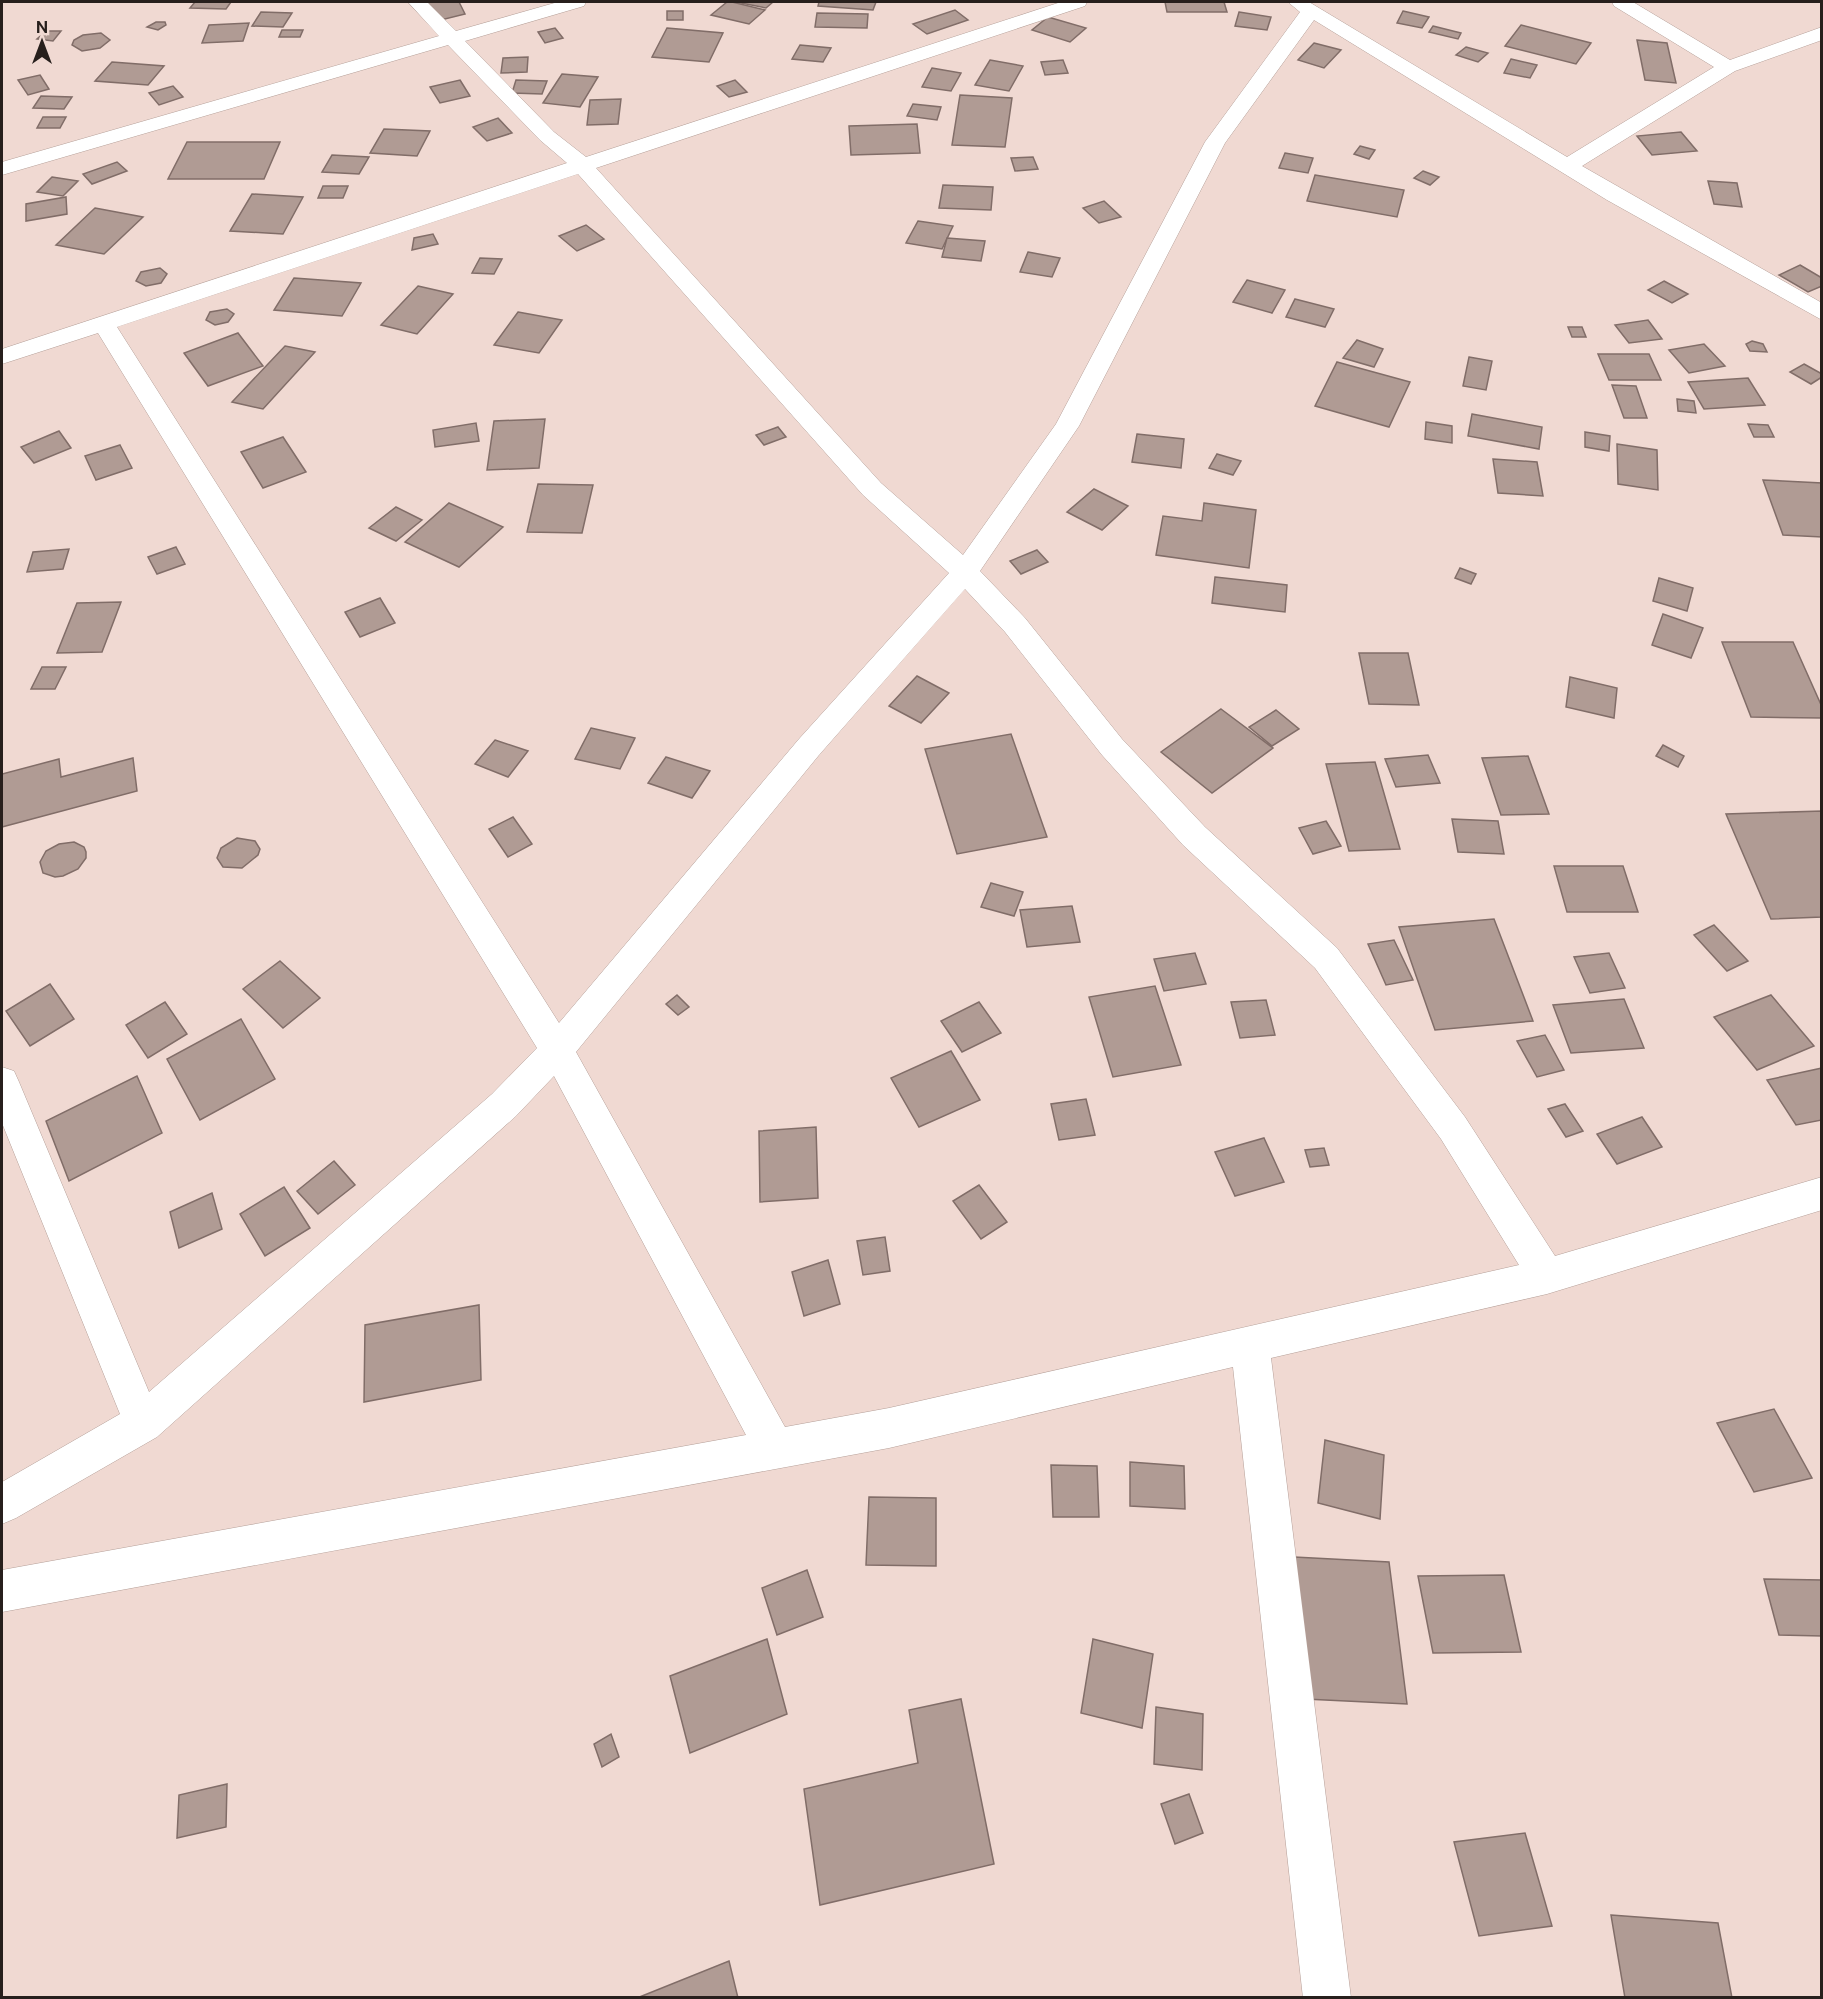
<svg xmlns="http://www.w3.org/2000/svg" width="1823" height="1999" font-family="'Public Sans',sans-serif">
  <style>
    .building { fill: #b09b94; stroke: #816d68; stroke-width: 1.5 }
    .lines { fill: none; stroke-linecap: round; stroke-linejoin: round }
    .street-casing { stroke: #b5a099; stroke-width: 1 }
    .street { fill: #fff; fill-rule: evenodd }
  </style>
  <rect width="100%" height="100%" fill="#f0d9d2"/>
  <g class="building">
    <polygon points="195,2 231,2 226,9 190,8"/>
    <polygon points="426,2 459,2 465,14 441,20"/>
    <polygon points="727,2 732,2 765,10 749,24 711,15"/>
    <polygon points="736,2 773,2 766,8"/>
    <polygon points="819,2 876,2 873,10 818,6"/>
    <polygon points="1165,2 1224,2 1227,12 1167,12"/>
    <polygon points="955,10 968,20 927,34 913,24"/>
    <rect x="667" y="11" width="16" height="9"/>
    <polygon points="1403,11 1429,17 1422,28 1397,23"/>
    <polygon points="261,12 292,13 283,27 252,26"/>
    <polygon points="1239,12 1271,17 1267,30 1235,26"/>
    <polygon points="817,13 868,14 867,28 815,27"/>
    <polygon points="1048,17 1086,28 1070,42 1032,30"/>
    <polygon points="156,22 165,22 166,25 158,30 147,27"/>
    <polygon points="249,23 243,41 202,43 209,25"/>
    <polygon points="1521,25 1591,43 1576,64 1505,46"/>
    <polygon points="1433,26 1461,33 1458,39 1429,32"/>
    <polygon points="555,28 563,38 545,43 538,32"/>
    <polygon points="667,28 723,33 709,62 652,57"/>
    <polygon points="282,30 303,30 300,37 279,37"/>
    <polygon points="46,31 61,31 53,41 37,39"/>
    <polygon points="101,33 110,40 100,48 82,51 72,45 74,40 83,35"/>
    <polygon points="1637,40 1667,43 1676,83 1645,80"/>
    <polygon points="1314,43 1341,50 1324,68 1298,60"/>
    <polygon points="800,45 831,48 823,62 792,59"/>
    <polygon points="1466,47 1488,53 1478,62 1456,55"/>
    <polygon points="528,57 527,72 501,73 503,58"/>
    <polygon points="1511,59 1537,65 1530,78 1504,73"/>
    <polygon points="990,60 1023,66 1009,91 975,85"/>
    <polygon points="1063,60 1068,73 1045,75 1041,62"/>
    <polygon points="112,62 164,66 148,85 95,81"/>
    <polygon points="932,68 961,73 951,91 922,87"/>
    <polygon points="562,74 598,77 580,107 543,103"/>
    <polygon points="40,75 49,89 28,95 18,80"/>
    <polygon points="460,80 470,96 440,103 430,87"/>
    <polygon points="516,80 547,81 542,94 512,93"/>
    <polygon points="735,80 747,92 729,97 717,86"/>
    <polygon points="173,86 183,97 159,105 149,93"/>
    <polygon points="960,95 1012,98 1005,147 952,145"/>
    <polygon points="41,96 72,97 64,109 33,108"/>
    <polygon points="621,99 618,124 587,125 590,100"/>
    <polygon points="913,104 941,107 937,120 907,116"/>
    <polygon points="43,117 66,117 60,128 37,128"/>
    <polygon points="498,118 512,133 487,141 473,127"/>
    <polygon points="917,124 920,153 851,155 849,126"/>
    <polygon points="384,129 430,131 417,156 370,153"/>
    <polygon points="1681,132 1697,151 1652,155 1637,136"/>
    <polygon points="187,142 280,142 264,179 168,179"/>
    <polygon points="1360,146 1375,150 1369,159 1354,154"/>
    <polygon points="1285,153 1313,158 1308,173 1279,168"/>
    <polygon points="332,155 369,157 359,174 322,172"/>
    <polygon points="1033,157 1038,169 1015,171 1011,158"/>
    <polygon points="117,162 127,171 92,184 83,174"/>
    <polygon points="1423,171 1439,177 1430,185 1414,178"/>
    <polygon points="1315,175 1404,190 1397,217 1307,201"/>
    <polygon points="52,177 78,181 63,196 37,192"/>
    <polygon points="1708,181 1737,183 1742,207 1714,204"/>
    <polygon points="943,185 993,187 991,210 939,208"/>
    <polygon points="323,186 348,186 343,198 318,198"/>
    <polygon points="252,194 303,197 283,234 230,231"/>
    <polygon points="66,197 67,214 26,221 26,204"/>
    <polygon points="1104,201 1121,217 1099,223 1083,208"/>
    <polygon points="95,208 143,217 104,254 56,245"/>
    <polygon points="918,221 953,226 942,249 906,243"/>
    <polygon points="586,225 604,239 577,251 559,236"/>
    <polygon points="433,234 438,244 412,250 414,238"/>
    <polygon points="947,238 985,241 981,261 942,257"/>
    <polygon points="1028,252 1060,258 1052,277 1020,272"/>
    <polygon points="480,258 502,259 494,274 472,273"/>
    <polygon points="1800,265 1822,278 1822,286 1808,292 1779,275"/>
    <polygon points="160,268 167,274 161,283 146,286 136,281 141,272"/>
    <polygon points="294,278 361,283 342,316 274,310"/>
    <polygon points="1247,280 1285,290 1272,313 1233,302"/>
    <polygon points="1664,281 1688,294 1672,303 1648,290"/>
    <polygon points="418,286 453,294 417,334 381,325"/>
    <polygon points="1295,299 1334,309 1325,327 1286,317"/>
    <polygon points="227,309 234,314 228,322 215,325 206,320 210,312"/>
    <polygon points="518,312 562,320 539,353 494,345"/>
    <polygon points="1648,320 1662,339 1629,343 1615,325"/>
    <polygon points="1568,327 1582,327 1586,337 1572,337"/>
    <polygon points="238,333 263,366 208,386 184,353"/>
    <polygon points="1357,340 1383,349 1374,367 1343,358"/>
    <polygon points="1752,341 1763,344 1767,352 1750,351 1746,344"/>
    <polygon points="1704,344 1725,366 1689,373 1669,350"/>
    <polygon points="285,346 315,352 263,409 232,402"/>
    <polygon points="1598,354 1649,354 1661,380 1609,380"/>
    <polygon points="1469,357 1492,361 1486,390 1463,386"/>
    <polygon points="1337,362 1410,382 1389,427 1315,406"/>
    <polygon points="1804,364 1822,374 1822,377 1811,384 1790,372"/>
    <polygon points="1748,378 1765,405 1704,409 1688,382"/>
    <polygon points="1612,385 1636,386 1647,418 1624,418"/>
    <polygon points="1677,399 1694,401 1696,413 1678,411"/>
    <polygon points="1472,414 1542,427 1539,449 1468,436"/>
    <polygon points="545,419 539,468 487,470 494,421"/>
    <polygon points="1426,422 1452,426 1452,443 1425,439"/>
    <polygon points="476,423 479,441 435,447 433,430"/>
    <polygon points="1748,424 1768,425 1774,437 1754,437"/>
    <polygon points="778,427 786,437 764,445 756,435"/>
    <polygon points="59,431 71,448 34,463 21,447"/>
    <polygon points="1585,432 1610,436 1609,451 1585,447"/>
    <polygon points="1137,434 1184,439 1181,468 1132,462"/>
    <polygon points="283,437 306,472 263,488 241,452"/>
    <polygon points="1617,444 1657,450 1658,490 1618,484"/>
    <polygon points="120,445 132,468 96,480 85,456"/>
    <polygon points="1217,454 1241,461 1233,475 1209,468"/>
    <polygon points="1493,459 1537,462 1543,496 1498,493"/>
    <polygon points="1763,480 1822,483 1822,537 1783,535"/>
    <polygon points="538,484 593,485 582,533 527,532"/>
    <polygon points="1094,489 1128,506 1102,530 1067,512"/>
    <polygon points="449,503 503,527 459,567 405,542"/>
    <polygon points="1204,503 1256,510 1249,568 1156,555 1163,516 1202,521"/>
    <polygon points="396,507 422,520 396,541 369,528"/>
    <polygon points="176,547 185,564 157,574 148,557"/>
    <polygon points="69,549 63,569 27,572 33,552"/>
    <polygon points="1037,550 1048,562 1021,574 1010,561"/>
    <polygon points="1460,568 1476,574 1471,584 1455,578"/>
    <polygon points="1215,577 1287,585 1285,612 1212,603"/>
    <polygon points="1659,578 1693,588 1687,611 1653,601"/>
    <polygon points="380,598 395,623 360,637 345,612"/>
    <polygon points="121,602 102,652 57,653 77,603"/>
    <polygon points="1663,614 1703,628 1691,658 1652,645"/>
    <polygon points="1722,642 1793,642 1822,707 1822,718 1751,717"/>
    <polygon points="1359,653 1408,653 1419,705 1369,704"/>
    <polygon points="42,667 66,667 55,689 31,689"/>
    <polygon points="917,676 949,693 921,723 889,706"/>
    <polygon points="1570,677 1617,688 1614,718 1566,707"/>
    <polygon points="1221,709 1273,748 1212,793 1161,752"/>
    <polygon points="1276,710 1299,729 1272,746 1249,727"/>
    <polygon points="591,728 635,738 620,769 575,759"/>
    <polygon points="1011,734 1047,837 957,854 925,749"/>
    <polygon points="495,740 528,751 508,777 475,764"/>
    <polygon points="1663,745 1684,756 1678,767 1656,756"/>
    <polygon points="1428,755 1440,783 1396,787 1385,759"/>
    <polygon points="1528,756 1549,814 1501,815 1482,758"/>
    <polygon points="666,757 710,771 692,798 648,783"/>
    <polygon points="133,758 137,791 2,827 2,774 59,759 61,777"/>
    <polygon points="1375,762 1400,849 1349,851 1326,764"/>
    <polygon points="1822,811 1822,917 1771,919 1726,814"/>
    <polygon points="513,817 532,844 508,857 489,829"/>
    <polygon points="1452,819 1498,821 1504,854 1458,852"/>
    <polygon points="1326,821 1341,846 1313,854 1299,828"/>
    <polygon points="237,838 255,841 260,849 258,855 242,868 223,867 217,858 221,848"/>
    <polygon points="74,842 84,847 86,852 86,858 78,869 63,876 55,877 43,873 40,862 46,851 59,844"/>
    <polygon points="1554,866 1623,866 1638,912 1567,912"/>
    <polygon points="991,883 1023,892 1014,916 981,907"/>
    <polygon points="1072,906 1080,942 1027,947 1020,910"/>
    <polygon points="1494,919 1533,1021 1435,1030 1399,927"/>
    <polygon points="1714,925 1748,961 1727,971 1694,935"/>
    <polygon points="1394,940 1413,980 1386,985 1368,944"/>
    <polygon points="1195,953 1206,984 1164,991 1154,959"/>
    <polygon points="1609,953 1625,988 1590,993 1574,957"/>
    <polygon points="280,961 320,998 283,1028 243,989"/>
    <polygon points="50,984 74,1019 30,1046 6,1011"/>
    <polygon points="1155,986 1181,1065 1113,1077 1089,997"/>
    <polygon points="677,995 689,1007 678,1015 666,1004"/>
    <polygon points="1771,995 1814,1046 1757,1070 1714,1017"/>
    <polygon points="1624,999 1644,1048 1571,1053 1553,1005"/>
    <polygon points="1266,1000 1275,1035 1240,1038 1231,1002"/>
    <polygon points="165,1002 187,1034 148,1058 126,1025"/>
    <polygon points="979,1002 1001,1033 962,1052 941,1021"/>
    <polygon points="241,1019 275,1079 200,1120 167,1059"/>
    <polygon points="1545,1035 1564,1070 1537,1077 1517,1041"/>
    <polygon points="951,1051 980,1100 919,1127 891,1078"/>
    <polygon points="1822,1068 1822,1120 1796,1125 1767,1080"/>
    <polygon points="137,1076 162,1133 69,1181 46,1121"/>
    <polygon points="1086,1099 1095,1135 1059,1140 1051,1104"/>
    <polygon points="1565,1104 1583,1131 1566,1137 1548,1109"/>
    <polygon points="1642,1117 1662,1147 1617,1164 1597,1134"/>
    <polygon points="816,1127 818,1198 760,1202 759,1131"/>
    <polygon points="1264,1138 1284,1182 1235,1196 1215,1152"/>
    <polygon points="1324,1148 1329,1165 1310,1167 1305,1150"/>
    <polygon points="334,1161 355,1185 318,1214 297,1191"/>
    <polygon points="979,1185 1007,1222 981,1239 953,1201"/>
    <polygon points="284,1187 310,1228 265,1256 240,1214"/>
    <polygon points="212,1193 222,1229 179,1248 170,1212"/>
    <polygon points="885,1237 890,1271 863,1275 857,1241"/>
    <polygon points="828,1260 840,1304 804,1316 792,1272"/>
    <polygon points="479,1305 481,1380 364,1402 365,1325"/>
    <polygon points="1774,1409 1812,1478 1754,1492 1717,1423"/>
    <polygon points="1325,1440 1384,1455 1380,1519 1318,1503"/>
    <polygon points="1130,1462 1184,1466 1185,1509 1130,1506"/>
    <polygon points="1051,1465 1097,1466 1099,1517 1053,1517"/>
    <polygon points="869,1497 936,1498 936,1566 866,1565"/>
    <polygon points="1294,1557 1389,1562 1407,1704 1305,1699"/>
    <polygon points="807,1570 823,1617 777,1635 762,1588"/>
    <polygon points="1504,1575 1521,1652 1433,1653 1418,1576"/>
    <polygon points="1764,1579 1822,1580 1822,1636 1779,1635"/>
    <polygon points="767,1639 787,1714 690,1753 670,1676"/>
    <polygon points="1093,1639 1153,1654 1142,1728 1081,1713"/>
    <polygon points="961,1699 994,1864 820,1905 804,1789 918,1763 909,1710"/>
    <polygon points="1156,1707 1203,1714 1202,1770 1154,1764"/>
    <polygon points="611,1734 619,1757 602,1767 594,1744"/>
    <polygon points="227,1784 226,1827 177,1838 179,1795"/>
    <polygon points="1189,1794 1203,1833 1175,1844 1161,1804"/>
    <polygon points="1525,1833 1552,1926 1479,1936 1454,1842"/>
    <polygon points="1611,1915 1718,1923 1732,1998 1625,1998"/>
    <polygon points="729,1961 738,1998 637,1998"/>
  </g>
  <g class="lines">
    <defs>
      <path id="street" d="M408 2H427L456 31 558 2H586L584 6 465 41 554 132 586 157 1061 2H1087L1085 6 596 168 881 483 963 555 1056 424 1205 142 1300 12 1288 2H1309L1567 157 1714 67 1614 6 1612 2H1633L1730 60 1822 27V40L1735 71 1582 166 1822 303V320L1607 200 1314 20 1225 143 1079 426 980 571 1025 618 1122 739 1205 827 1337 948 1465 1117 1555 1256 1822 1177V1210L1547 1294 1271 1358 1351 1998H1303L1233 1367 889 1448 2 1612V1570L746 1435 554 1076 516 1116 157 1437 16 1518 2 1524V1482L120 1414 2 1123V1067L14 1071 19 1082 149 1392 492 1094 537 1048 98 333 2 364V349L567 163 540 140 448 45 2 175V162L439 36ZM578 174 863 495 949 573 799 739 559 1023 117 327ZM965 589 1005 632 1102 755 1183 845 1315 968 1441 1139 1519 1265 889 1408 785 1427 576 1052 819 755Z"/>
    </defs>
    <use href="#street" class="street-casing"/>
    <use href="#street" class="street"/>
  </g>
  <rect width="1823" height="1999" fill="none" stroke="#271f1c" stroke-width="6"/>
  <g transform="translate(42 42)" stroke="#f0d9d2" stroke-width="4.5" paint-order="stroke">
  <path d="M0-4.5L10 22L0 15L-10 22Z" fill="#271f1c"/>
  <text y="-9" font-size="16" font-weight="bold" text-anchor="middle" fill="#271f1c">N</text>
  </g>
</svg>
